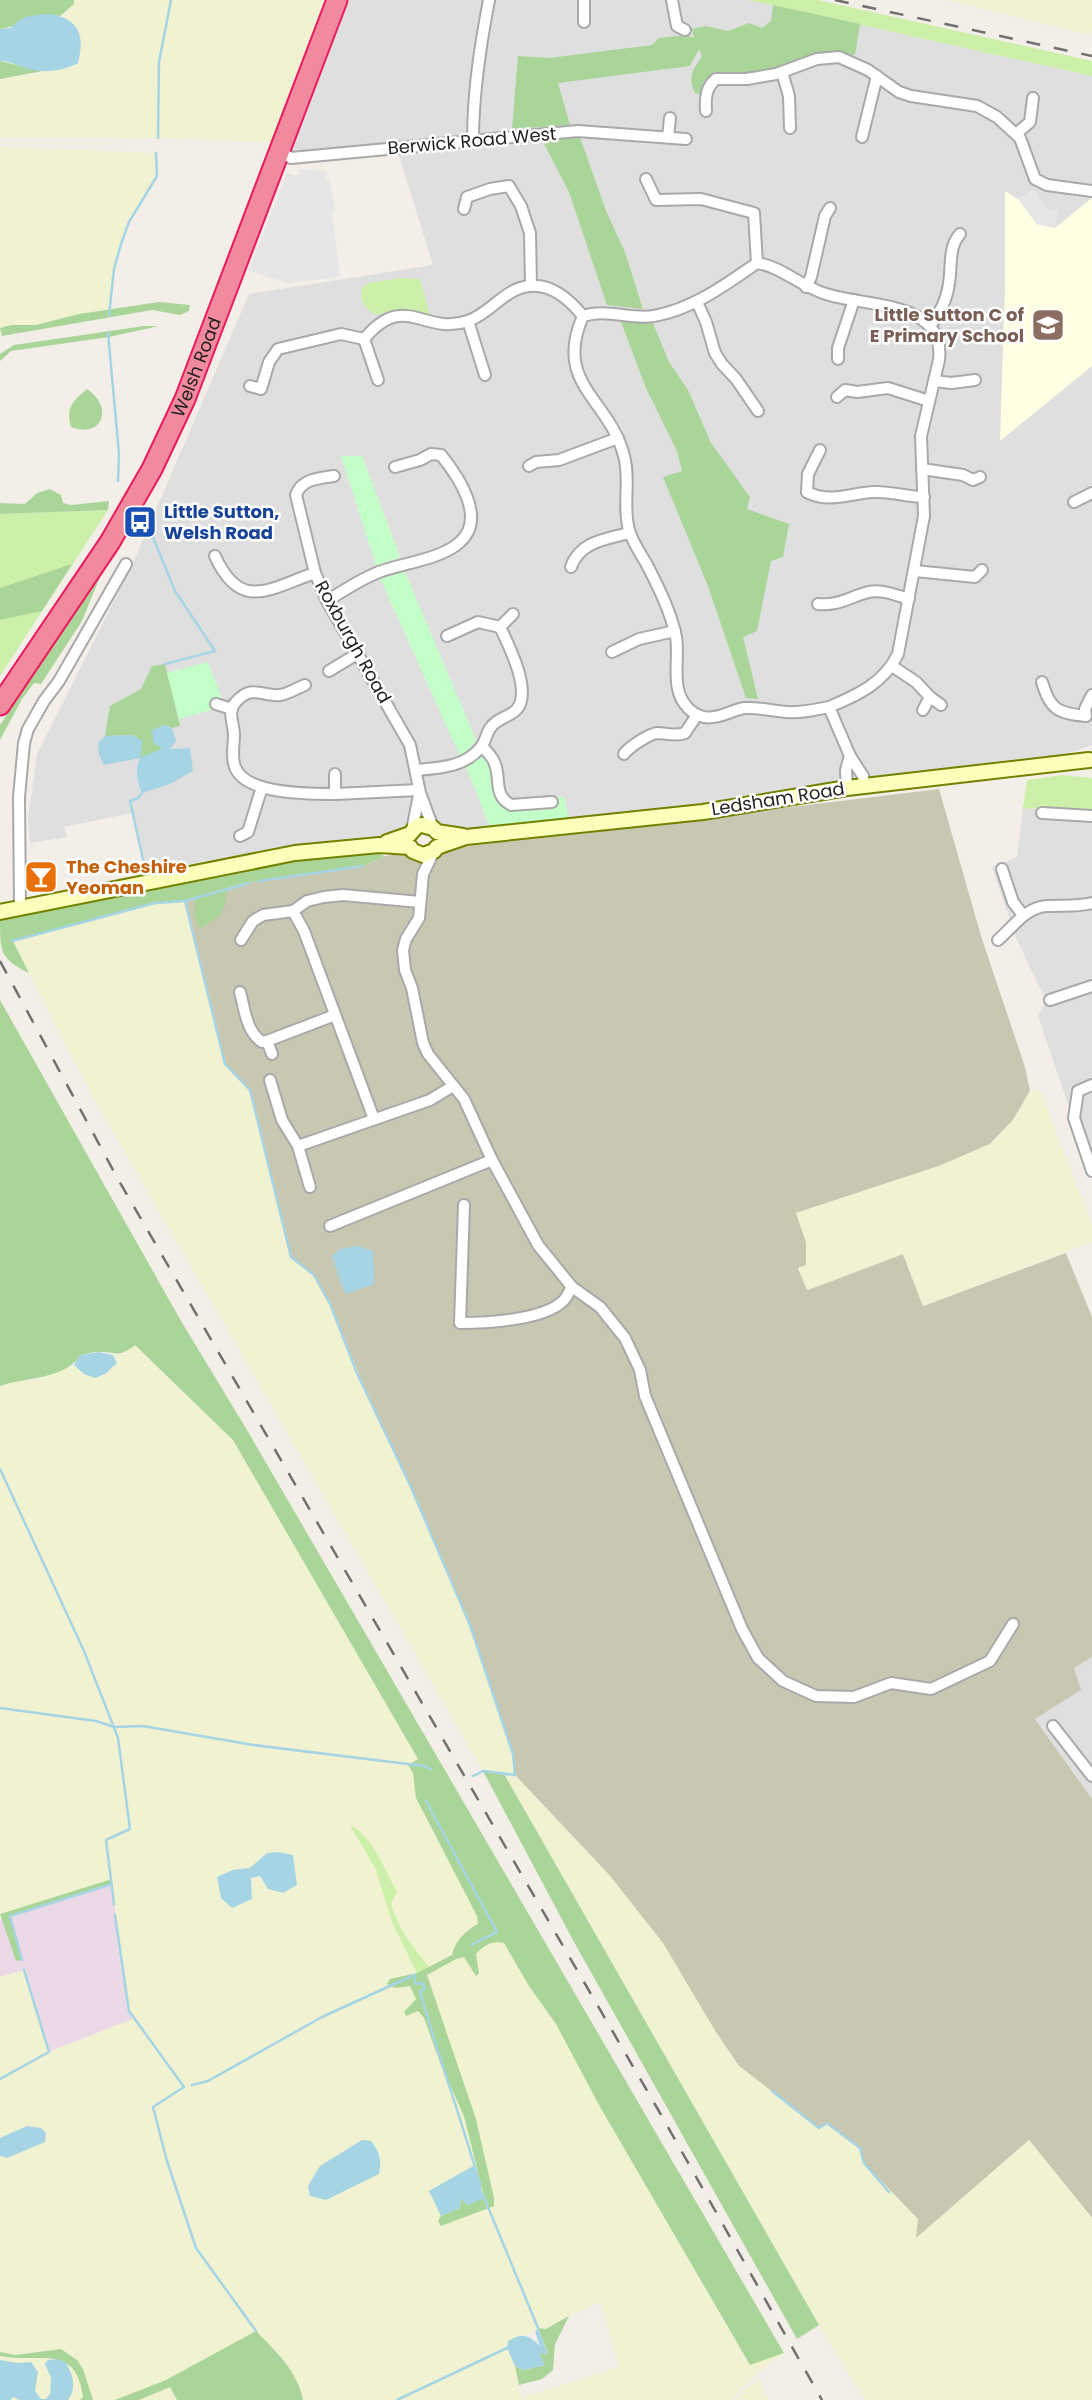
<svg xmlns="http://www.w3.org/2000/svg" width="1092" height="2400" font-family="Poppins,sans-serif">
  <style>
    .residential { fill: #e0dfdf }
    .industrial { fill: #ecd9e8 }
    .education { fill: #ffffe4 }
    .construction { fill: #c8c8b2 }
    .farmland { fill: #f0f2d2; fill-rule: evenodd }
    .grass { fill: #ccf0aa }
    .forest { fill: #aad599 }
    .park { fill: #c3ffc8 }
    .parking { fill: #e6e6e6 }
    .water { fill: #a5d5e4 }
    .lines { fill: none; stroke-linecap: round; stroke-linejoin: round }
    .stream { stroke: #a5d5e4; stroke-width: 2.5 }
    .street-casing { stroke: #a9a9a9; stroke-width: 14 }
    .secondary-casing { stroke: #728100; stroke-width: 18 }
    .highway-casing { stroke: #ec1960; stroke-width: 23 }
    .street { stroke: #fff; stroke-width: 10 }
    .secondary { stroke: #fbffb9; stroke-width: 14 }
    .highway { stroke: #f08a9c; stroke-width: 19 }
    .rail { stroke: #707070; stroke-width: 2.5; stroke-dasharray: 14 14; stroke-linecap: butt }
    .labels { text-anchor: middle; stroke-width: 5; stroke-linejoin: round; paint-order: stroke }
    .street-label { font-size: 18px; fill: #222; stroke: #fff }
    .education-label { font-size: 18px; font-weight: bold; fill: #785e54; stroke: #fff; text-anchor: end }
    .transit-label { font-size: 18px; font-weight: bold; fill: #164399; stroke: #fff; text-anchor: start }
    .food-label { font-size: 18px; font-weight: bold; fill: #c56008; stroke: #fff; text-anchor: start }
  </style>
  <rect width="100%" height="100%" fill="#f3efe8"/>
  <g class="residential">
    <polygon points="347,0 748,0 1092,76 1092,745 1072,752 1024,762 702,808 561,823 419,831 293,845 146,872 132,813 64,827 67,837 30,843 28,818 37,754 132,565 249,294 433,265 395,143 292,151 288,147"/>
    <polygon points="1023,808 1092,812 1092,1175 1038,1016 1046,1001 1015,935 992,867 1017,857"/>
    <polygon points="1092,1657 1092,1799 1035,1719 1080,1690 1074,1668"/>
  </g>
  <polygon class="industrial" points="112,1884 129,2011 133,2019 49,2052 24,1970 0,1977 0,1920 3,1918 16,1960 21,1960 10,1916"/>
  <polygon class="education" points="1005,191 1018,199 1037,224 1055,228 1092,198 1092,366 1000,441 1005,283"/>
  <polygon class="construction" points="939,789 981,936 1025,1067 1030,1091 1013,1120 990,1144 939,1166 796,1213 806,1242 806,1266 798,1268 808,1290 903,1254 923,1306 1066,1253 1092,1317 1092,1657 1074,1668 1081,1690 1035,1719 1092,1799 1092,2218 1029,2140 916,2239 889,2192 864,2163 860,2148 819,2128 739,2066 611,1877 515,1775 513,1754 497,1707 330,1304 314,1275 291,1257 250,1090 225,1064 185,901 244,883 363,866 385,856"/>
  <g class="farmland">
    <polygon points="74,0 325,0 271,142 158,138 0,137 0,79 51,71 64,16 60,16 70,10"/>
    <polygon points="948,0 1092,0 1092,28 1090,35"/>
    <polygon points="0,147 156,153 157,176 129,222 121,244 114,269 110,309 79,314 36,325 11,325 0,328"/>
    <polygon points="185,901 225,1064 250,1090 291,1257 314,1275 330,1304 357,1373 410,1485 470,1625 513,1754 515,1775 611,1877 663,1943 723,2044 739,2066 818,2127 827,2123 860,2148 864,2163 918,2219 916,2238 1029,2140 1092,2218 1092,2400 865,2400 819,2325 504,1774 483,1771 94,1099 12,941 155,903"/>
    <polygon points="1040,1090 1092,1224 1092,1242 923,1306 903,1254 807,1290 798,1268 806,1265 806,1242 796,1213 939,1166 990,1144 1013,1120 1030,1091"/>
    <path d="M135 1345 233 1440 418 1759 408 1765 499 1916 679 2244 749 2364 784 2353 757 2373 730 2400H303L300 2384 166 2380 177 2400H0V1977L24 1970 49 2052 133 2019 129 2011 112 1884 0 1919V1386L17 1380 33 1381 74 1365 84 1374 116 1364 113 1355 124 1354ZM601 2302 619 2367 521 2398 515 2366 507 2348 525 2334 530 2335 538 2328 546 2329 569 2316Z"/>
    <polygon points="759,2379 768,2400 736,2400 746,2389"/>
  </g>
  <g class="grass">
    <polygon points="748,0 818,0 1092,61 1092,76"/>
    <path d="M401 278 420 279 430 315 399 309 376 315C364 308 360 302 362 288L368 283Z"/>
    <polygon points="108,510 0,676 0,514"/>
    <polygon points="1062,775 1092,778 1092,812 1023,808 1027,780"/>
    <path d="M350 1825C373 1836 385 1871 397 1892L391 1904C397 1928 414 1948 429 1967L417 1973 393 1924 375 1868Z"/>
  </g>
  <g class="forest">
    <path d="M0 0H74V4L60 16C40 13 20 27 0 29Z"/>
    <path d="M773 5 860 24 855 55 829 52 770 70 738 77 717 72 706 82 703 95 695 93C687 77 693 70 702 56L699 49 690 66 558 83 570 125 512 129 518 56 549 58 652 45 659 38 686 35 694 38 692 29 706 26 728 31 749 23 762 28 771 21Z"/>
    <polygon points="0,61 43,71 0,79"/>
    <polygon points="558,137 580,137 606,211 625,252 643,309 607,305 569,192 542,140"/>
    <polygon points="159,302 190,305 189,311 180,315 152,310 2,336 0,328 11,325 36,325 79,314"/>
    <polygon points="652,321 669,362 688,390 711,443 750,497 747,509 789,524 783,557 771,561 757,631 743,637 758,699 746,698 708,586 663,477 682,471 677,451 646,388 621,322"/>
    <polygon points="144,326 159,326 109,337 11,351 0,361 0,354 14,345"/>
    <path d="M87 389C114 407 103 439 71 427 66 407 72 402 87 389Z"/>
    <polygon points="50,489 61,495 63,503 71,505 109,501 108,510 0,514 0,503 25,504 37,493"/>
    <polygon points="72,564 42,611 0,620 0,588"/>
    <polygon points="100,577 82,621 41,684 34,683 22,699 0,740 0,725"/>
    <polygon points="165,664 180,726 172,728 165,725 162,749 141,758 133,735 105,736 110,706 141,689 152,666"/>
    <path d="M375 852 385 856 363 866 244 883 227 888C225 914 221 916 199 929L194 914 195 898 185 901 155 903 13 941 29 973C0 959 0 951 0 920L280 862Z"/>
    <path d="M0 1000 181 1321 247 1430 784 2353 750 2365 599 2105 556 2024 529 1986 504 1943C493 1940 483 1945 476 1954L479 1973 476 1976 464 1957 456 1959 427 1975 476 2119 494 2198V2206L441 2226 438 2221 441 2216 460 2208 461 2199 468 2205 484 2197 464 2116 442 2068 424 2018 418 2011 406 2016 404 2012 416 1999 410 1986 395 1988 387 1984 390 1979 417 1973 452 1955C455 1941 465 1931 478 1924L477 1916 416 1798 413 1773 408 1765 418 1759 233 1440 135 1345C118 1359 117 1351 98 1352 92 1352 86 1354 81 1355 64 1380 25 1377 0 1386Z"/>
    <polygon points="483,1771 504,1774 819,2325 797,2339 574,1942"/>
    <polygon points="112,1879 112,1884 10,1916 22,1960 16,1961 0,1914"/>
    <polygon points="569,2316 555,2344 553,2370 542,2379 519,2385 515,2366 523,2370 545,2365 539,2353 548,2353 538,2328 546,2329"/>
    <path d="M256 2331C276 2352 297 2370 303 2400H177L170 2387 139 2400H115L166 2380Z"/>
    <path d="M61 2349 77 2360 83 2369 93 2400H80L83 2397C76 2342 40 2364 0 2356V2352L16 2355Z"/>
  </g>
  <g class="park">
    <polygon points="341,456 362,456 400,557 376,565"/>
    <polygon points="404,570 476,740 469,750 460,756 380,578"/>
    <polygon points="208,662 222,699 216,697 211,710 179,719 167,673"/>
    <polygon points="479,754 491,765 511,808 549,809 553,808 555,797 564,797 569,820 489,825 466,766"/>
  </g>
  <g class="parking">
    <polygon points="299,169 327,171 326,180 330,181 335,210 332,211 340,277 288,283 248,271 287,173 298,176"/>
    <polygon points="1031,190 1035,191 1047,209 1058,211 1055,228 1037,224 1018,199"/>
  </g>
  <g class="water">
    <path d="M50 14C80 19 85 36 78 63 65 70 48 73 33 70 22 68 12 61 0 61V29L11 28C21 15 34 15 50 14Z"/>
    <path d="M165 725 172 728 176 741 170 749 190 748 193 771 170 784 142 793C137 781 135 770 140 758L104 765 99 755 98 743 105 736 133 735 142 741 141 757 162 749 153 742 152 730Z"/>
    <polygon points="358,1246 373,1251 374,1284 347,1294 343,1289 332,1256 340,1249"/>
    <polygon points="99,1352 113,1355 117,1363 105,1374 95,1378 84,1374 74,1365 80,1355"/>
    <polygon points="278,1852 293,1855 297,1885 283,1893 268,1889 260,1876 251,1878 252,1899 232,1908 221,1898 217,1877 233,1870 250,1868 267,1853"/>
    <polygon points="27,2126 41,2128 46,2133 45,2142 7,2158 0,2156 0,2138"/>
    <path d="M362 2140 371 2141C380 2153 382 2160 379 2174L326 2200 310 2196 308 2186 320 2166Z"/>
    <polygon points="475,2165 484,2198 468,2205 461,2199 460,2208 441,2216 429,2191"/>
    <path d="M538 2328 548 2354 539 2353 545 2365 523 2370 515 2366 507 2348 508 2341C523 2332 529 2335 540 2346L535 2332Z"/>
    <path d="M58 2359 66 2363C73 2374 77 2389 68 2400H19L14 2397 10 2400H0V2360L17 2363 31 2362 38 2372 35 2391 41 2399H46L50 2394 51 2378 45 2364 48 2360Z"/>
  </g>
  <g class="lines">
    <g class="stream">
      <polyline points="158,138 159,62 171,0"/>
      <polyline points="109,315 114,269 121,244 129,222 157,176 156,153"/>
      <polyline points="108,333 119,454 118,481"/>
      <polyline points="150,530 175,591 215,651 165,664"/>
      <polyline points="142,793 138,798 130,801 144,864"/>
      <polyline points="259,881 363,866"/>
      <polyline points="249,883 185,901 225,1064 250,1090 291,1257 314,1275 330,1304 357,1373 410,1485 470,1625 513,1754 515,1775 483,1771 473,1776"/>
      <polyline points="12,941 155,903 185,901"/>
      <polyline points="0,1469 84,1651 118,1738 130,1829 106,1840 114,1904"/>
      <polyline points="0,1708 96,1721 114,1727 143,1726 253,1745 424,1766 431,1769"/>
      <polyline points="426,1801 497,1932 471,1945"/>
      <polyline points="115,1915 129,2011 184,2087 153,2107 167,2161 196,2248 256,2331"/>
      <polyline points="22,1960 10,1916 112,1884"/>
      <polyline points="0,2079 49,2052 24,1970"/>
      <path d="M192 2085 208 2081 322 2017 414 1975 416 1984 423 1983 425 1989 420 1991C438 2057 462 2120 480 2185"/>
      <polyline points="772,2091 819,2128 827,2123 860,2148 864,2163 889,2192"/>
      <polyline points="483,2195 538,2328"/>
      <polyline points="397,2400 507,2348"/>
    </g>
    <defs>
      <g id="street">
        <polyline points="672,0 677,26 685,30"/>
        <polyline points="584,22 584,0"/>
        <polyline points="782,72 789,96 790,128"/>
        <path d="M706 111C705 98 706 87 716 79H747L776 74 817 59 839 57 868 70 899 92 911 96 977 106 997 117 1020 138 1035 179 1047 185 1092 191"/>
        <polyline points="1016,134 1030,122 1033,98"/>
        <polyline points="668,137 670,118"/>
        <polyline points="862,137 877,76"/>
        <path d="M473 140C473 92 480 47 489 0"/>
        <polyline points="278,150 291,158 578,131 686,139"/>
        <polyline points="646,179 656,200 701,199 754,213 757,263"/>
        <polyline points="464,209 467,197 490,189 509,186 521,206 530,233 531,286"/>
        <polyline points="806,287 811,277 825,216 830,208"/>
        <polyline points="697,302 706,322 715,353 722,364 736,379 758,411"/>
        <polyline points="468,321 485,375"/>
        <path d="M931 325C940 312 947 300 949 283 952 266 948 247 960 234"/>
        <polyline points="364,339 378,380"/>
        <polyline points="838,359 838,348 854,300"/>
        <polyline points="935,381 951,383 975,380"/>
        <path d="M250 386 261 389 269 362 278 349 341 334 364 339C405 290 423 336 468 321 491 313 504 289 529 286 551 283 570 300 583 316"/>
        <polyline points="837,397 845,390 857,392 888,388 929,401"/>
        <polyline points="529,466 536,462 559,460 618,438"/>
        <polyline points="922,469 963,475 973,480 980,477"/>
        <path d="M334 476C319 478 301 479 296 495L315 573 327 601 410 745 420 793 433 828"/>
        <path d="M807 492C829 504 850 493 874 492 890 491 907 497 924 497"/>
        <polyline points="807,492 808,474 820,450"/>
        <polyline points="1074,502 1092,493"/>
        <path d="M215 556C241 614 272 587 315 573"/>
        <path d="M571 567C580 541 607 539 629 533"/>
        <polyline points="915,571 975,577 982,570"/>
        <path d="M327 601C344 590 361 579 379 572 403 563 442 559 460 542 487 518 458 476 441 455L431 454 420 460 395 467"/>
        <path d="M818 604C838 606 848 598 865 593 880 588 895 595 909 599"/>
        <polyline points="447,636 478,622 500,627"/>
        <polyline points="612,652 639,639 675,631"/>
        <polyline points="892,666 916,682 930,697 941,705"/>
        <polyline points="329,671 357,654"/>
        <path d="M1042 682C1050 710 1058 713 1086 716L1085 709 1092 695"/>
        <path d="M305 685C297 688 288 694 280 695 263 697 252 683 235 703 227 712 234 724 234 735 234 745 231 757 235 767 245 795 311 794 335 794"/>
        <polyline points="216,704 232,709"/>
        <path d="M829 707C815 710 801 713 787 712 772 711 759 707 744 708 733 710 724 716 713 717 705 719 695 715 689 709 669 690 680 661 676 637 671 612 658 586 646 563 640 553 632 541 629 530 622 505 631 481 624 456 609 398 553 384 583 316 607 308 630 320 654 316 693 309 725 285 757 263 780 266 802 287 826 294 865 307 946 300 939 360L921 436 924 516 898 654C884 683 858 695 829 707L850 756"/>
        <polyline points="923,710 930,697"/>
        <path d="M482 746C487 752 493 757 495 764 501 780 493 795 511 805L552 802"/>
        <path d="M624 754C629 747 649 734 657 733 667 733 675 737 685 733L697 715"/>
        <path d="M416 770C440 768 465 767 481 747 486 741 486 733 491 727 497 718 510 717 517 709 532 691 509 646 500 627L513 614"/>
        <polyline points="335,774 335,794 419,790"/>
        <polyline points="847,788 846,770 850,756 863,776 864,786"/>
        <polyline points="1042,813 1092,816"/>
        <polyline points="412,830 419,795"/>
        <polyline points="240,836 248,832 262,787"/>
        <polyline points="434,851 423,874 419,918 406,939 403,950 405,970 412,988 423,1043 428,1054 464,1099 492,1160 538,1245 572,1287 600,1307 625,1338 640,1370 645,1396 742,1629 758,1658 783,1681 816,1696 854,1697 891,1683 931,1689 990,1661 1013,1624"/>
        <polyline points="1002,869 1013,902 1023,915"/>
        <polyline points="20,908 19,797 24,743 28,729 44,701 59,681 126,564"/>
        <polyline points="293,911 304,931 374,1119"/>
        <polyline points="241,940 253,921 263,915 293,911 307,901 324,897 343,895 420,902"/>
        <path d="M998 940C1013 927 1026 907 1047 906 1063 905 1077 907 1092 903"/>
        <path d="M240 992C245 1010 246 1031 262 1042L267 1041 272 1054"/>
        <polyline points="1050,1000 1092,986"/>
        <polyline points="267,1041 335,1015"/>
        <polyline points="270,1080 282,1120 298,1146 310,1187"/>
        <polyline points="1092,1085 1078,1091 1074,1118 1092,1171"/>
        <polyline points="298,1146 430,1100 453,1086"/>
        <path d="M464 1205 460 1323C486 1323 544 1320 563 1301 567 1298 569 1291 572 1287"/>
        <polyline points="330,1226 492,1160"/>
        <polyline points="1053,1726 1092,1776"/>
      </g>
      <g id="secondary">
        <polyline points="387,842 410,834 417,826 422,825 433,828 437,832 463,836"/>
        <polyline points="0,912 295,853 379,845 410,847 413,851 423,855 434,851 437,847 466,837 703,812 847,788 1089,760"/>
      </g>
      <g id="highway">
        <path id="s1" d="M0 705 110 542 152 469 185 399 337 0"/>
      </g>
    </defs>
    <use href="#street" class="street-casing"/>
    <use href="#secondary" class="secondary-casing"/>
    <use href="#highway" class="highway-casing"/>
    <use href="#street" class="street"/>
    <use href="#secondary" class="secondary"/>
    <use href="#highway" class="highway"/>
    <g class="rail">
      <polyline points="835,0 1092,56"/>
      <polyline points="0,961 119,1181 660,2113 822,2400"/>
    </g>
  </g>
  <defs>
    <symbol id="school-square" viewBox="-11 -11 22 22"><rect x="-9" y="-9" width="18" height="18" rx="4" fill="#8d6e63" stroke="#fff"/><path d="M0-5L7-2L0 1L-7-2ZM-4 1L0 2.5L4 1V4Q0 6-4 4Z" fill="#fff"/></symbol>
    <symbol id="bus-square" viewBox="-11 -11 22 22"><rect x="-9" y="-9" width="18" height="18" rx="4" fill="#1a4fb4" stroke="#fff"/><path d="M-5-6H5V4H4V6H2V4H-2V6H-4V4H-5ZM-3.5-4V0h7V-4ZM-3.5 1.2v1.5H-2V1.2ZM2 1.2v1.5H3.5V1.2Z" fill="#fff"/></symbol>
    <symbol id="bar-square" viewBox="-11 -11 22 22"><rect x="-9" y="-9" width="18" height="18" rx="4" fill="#e8710a" stroke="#fff"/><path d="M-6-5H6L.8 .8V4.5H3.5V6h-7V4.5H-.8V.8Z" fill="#fff"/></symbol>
  </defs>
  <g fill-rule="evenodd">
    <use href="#school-square" x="1029" y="306" width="38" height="38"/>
    <use href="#bus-square" x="121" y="503" width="38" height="38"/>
    <use href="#bar-square" x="22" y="858" width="38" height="38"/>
  </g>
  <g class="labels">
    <g class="street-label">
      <text transform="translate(472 141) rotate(-5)" y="6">Berwick Road West</text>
      <text dy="6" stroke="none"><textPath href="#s1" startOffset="392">Welsh Road</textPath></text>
      <text transform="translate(353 642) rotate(61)" y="6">Roxburgh Road</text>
      <text transform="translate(778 799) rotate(-9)" y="6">Ledsham Road</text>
    </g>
    <g class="education-label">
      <text x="1024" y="321">Little Sutton C of<tspan x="1024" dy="21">E Primary School</tspan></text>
    </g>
    <g class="transit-label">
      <text x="164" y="518">Little Sutton,<tspan x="164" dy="21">Welsh Road</tspan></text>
    </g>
    <g class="food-label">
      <text x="66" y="873">The Cheshire<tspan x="66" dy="21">Yeoman</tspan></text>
    </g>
  </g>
</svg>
